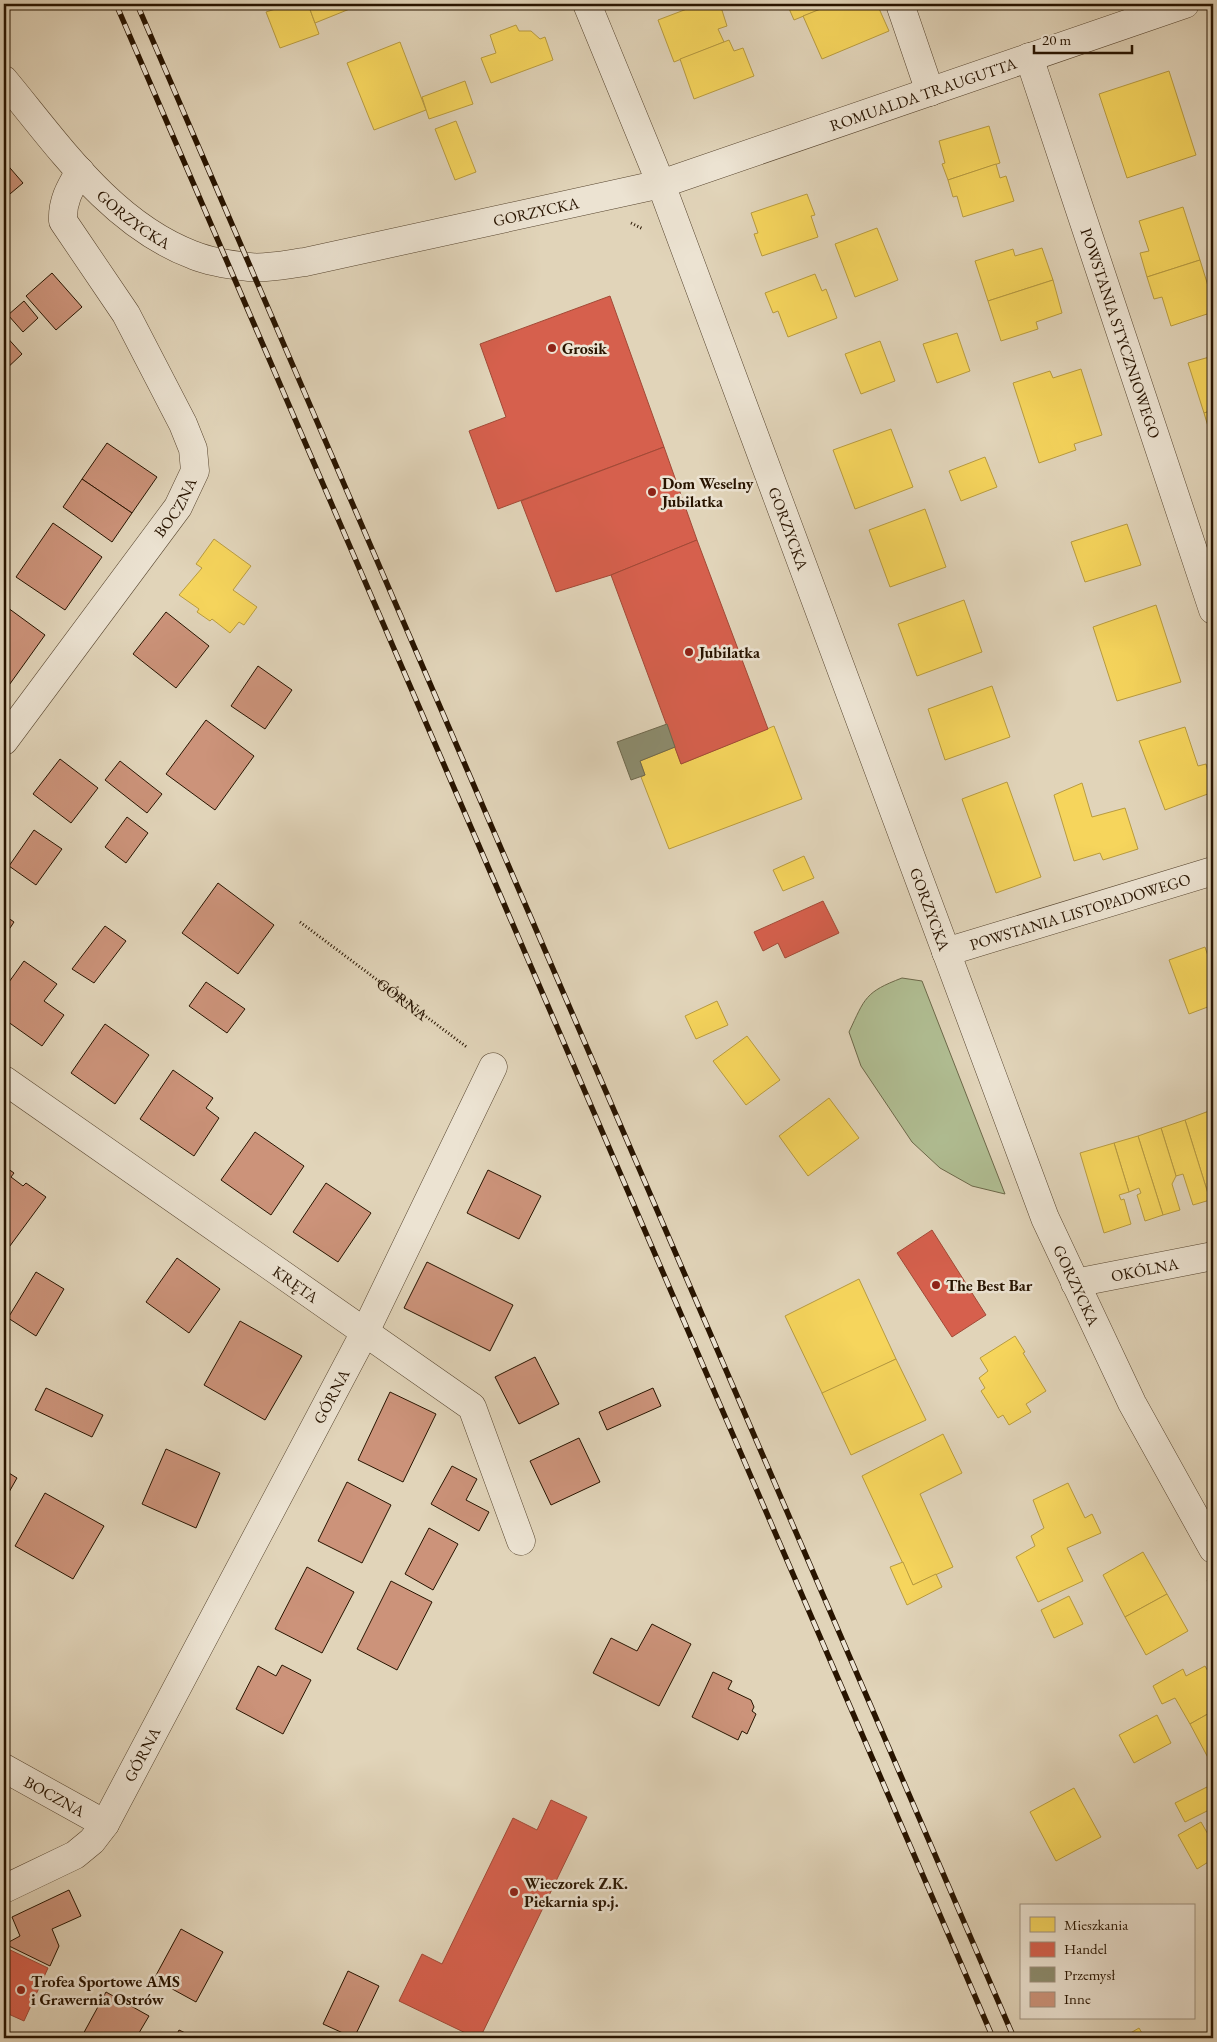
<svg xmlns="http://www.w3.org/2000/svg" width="1217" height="2042" font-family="'EB Garamond',serif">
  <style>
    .green { fill: #b0bd92; stroke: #6c6849 }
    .homes { fill: #f6d55c; stroke: #b89b40 }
    .shops { fill: #d6604d; stroke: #a24936 }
    .industry { fill: #8c8c6e; stroke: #6e684d }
    .building { fill: #cc937a; stroke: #281400 }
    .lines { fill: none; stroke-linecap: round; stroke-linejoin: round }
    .minor-casing { stroke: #56442e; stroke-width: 29 }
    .path { stroke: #281400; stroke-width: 3; stroke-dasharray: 1 2.5; stroke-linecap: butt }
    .minor { stroke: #ece3d2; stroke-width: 28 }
    .rail-casing { stroke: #281400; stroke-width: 5.5 }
    .rail { stroke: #ece3d2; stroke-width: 4; stroke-dasharray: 11; stroke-linecap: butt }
    .poi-dot { fill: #8f2418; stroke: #ece3d2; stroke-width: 2 }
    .labels { text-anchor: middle; stroke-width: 5; stroke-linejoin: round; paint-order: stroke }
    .street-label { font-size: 16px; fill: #281400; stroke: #ece3d2 }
    .poi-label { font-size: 16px; font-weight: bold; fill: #281400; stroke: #ece3d2; text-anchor: start }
  </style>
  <rect width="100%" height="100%" fill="#e1d4b9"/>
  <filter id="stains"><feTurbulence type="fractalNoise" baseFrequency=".004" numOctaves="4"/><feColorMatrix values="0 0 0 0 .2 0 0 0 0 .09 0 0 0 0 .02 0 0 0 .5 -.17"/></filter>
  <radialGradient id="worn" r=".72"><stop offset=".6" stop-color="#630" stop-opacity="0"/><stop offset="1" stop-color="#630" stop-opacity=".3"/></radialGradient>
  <path class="green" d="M902 978 922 981 1005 1194 972 1186 940 1168 912 1142 861 1066 849 1032C865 998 865 992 902 978Z"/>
  <g class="homes">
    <polygon points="291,4 308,4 319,34 280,48 266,12"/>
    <polygon points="308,4 362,4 315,23"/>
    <polygon points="700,4 720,4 727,26 718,29 724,42 674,62 658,20"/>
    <polygon points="787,4 833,4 794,20"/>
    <polygon points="833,4 877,4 889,31 822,59 803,16"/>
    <polygon points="516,25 519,31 531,31 540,39 545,37 553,60 491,83 481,58 496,53 490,35"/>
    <polygon points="729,40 734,51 743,48 754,76 694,99 680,59"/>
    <polygon points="400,42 426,110 374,130 347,63"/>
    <polygon points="1169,71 1196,155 1127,178 1099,94"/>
    <polygon points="465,81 473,104 429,119 422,97"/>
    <polygon points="456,121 476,172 455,180 435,129"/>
    <polygon points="989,126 1000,163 948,180 942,164 945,163 939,141"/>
    <polygon points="996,164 1000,178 1006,176 1014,201 963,217 957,196 953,197 948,180"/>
    <polygon points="807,194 815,215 811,216 818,237 762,256 754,234 758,233 751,213"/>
    <polygon points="1183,207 1200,260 1147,277 1140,253 1149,251 1139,221"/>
    <polygon points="877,228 898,280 855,297 835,244"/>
    <polygon points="1042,248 1053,280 988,301 975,261 1013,249 1015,256"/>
    <polygon points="1200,260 1213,302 1213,312 1171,326 1162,297 1154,299 1147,277"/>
    <polygon points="815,274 822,291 826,289 837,318 788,337 778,311 773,313 765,293"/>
    <polygon points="1053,280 1062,313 1036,322 1038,329 1001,341 988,301"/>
    <polygon points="957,333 970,371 937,383 923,344"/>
    <polygon points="880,341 895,381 861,394 845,354"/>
    <polygon points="1213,356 1213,410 1204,413 1188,363"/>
    <polygon points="1081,369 1102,435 1074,444 1076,450 1039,463 1013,383 1050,371 1053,378"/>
    <polygon points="1213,410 1213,443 1204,413"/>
    <polygon points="891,429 913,487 855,509 833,450"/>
    <polygon points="985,457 997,487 961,501 949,471"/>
    <polygon points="925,509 946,567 890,587 869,530"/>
    <polygon points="1127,524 1141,565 1085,582 1071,542"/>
    <polygon points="214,539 251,566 233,590 257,607 244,625 239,622 230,633 212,619 210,621 197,612 199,609 179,595 202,568 196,564"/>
    <polygon points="964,600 982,652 917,676 898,624"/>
    <polygon points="1156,605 1181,682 1117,701 1093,627"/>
    <polygon points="992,686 1010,737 945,760 928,709"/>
    <polygon points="774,726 802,799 669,849 641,777 645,775 640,761 675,747 681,764"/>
    <polygon points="1185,727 1198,766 1206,764 1213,792 1165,810 1139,741"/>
    <polygon points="1007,782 1041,877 996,893 962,799"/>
    <polygon points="1082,783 1092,817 1125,808 1138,849 1103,860 1100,853 1074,861 1054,795"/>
    <polygon points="804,856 814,878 783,891 773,870"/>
    <polygon points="1205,947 1213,971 1213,1005 1189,1014 1169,960"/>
    <polygon points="717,1001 728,1025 696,1039 685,1016"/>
    <polygon points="747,1036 780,1080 746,1105 713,1061"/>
    <polygon points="829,1098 859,1138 808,1176 779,1136"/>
    <polygon points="1209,1111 1213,1125 1213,1199 1210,1200 1185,1120"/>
    <polygon points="1185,1120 1210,1200 1193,1205 1183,1174 1176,1176 1161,1128"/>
    <polygon points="1161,1128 1176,1176 1172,1184 1180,1210 1163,1215 1138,1136"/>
    <polygon points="1138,1136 1163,1215 1145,1221 1137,1195 1141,1193 1139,1188 1129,1192 1114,1143"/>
    <polygon points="1114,1143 1129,1192 1119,1195 1121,1200 1124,1199 1131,1224 1104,1233 1080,1153"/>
    <polygon points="859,1279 896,1359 823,1395 785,1316"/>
    <polygon points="1015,1336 1025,1352 1023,1353 1046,1391 1026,1404 1031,1412 1009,1425 1003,1415 998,1418 981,1391 985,1388 979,1378 988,1371 980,1358"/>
    <polygon points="896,1359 926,1420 851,1455 822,1393"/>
    <polygon points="943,1434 962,1473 920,1494 953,1567 913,1585 862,1476"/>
    <polygon points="1068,1483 1085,1518 1092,1514 1101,1533 1067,1548 1083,1581 1038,1602 1016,1557 1035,1546 1031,1536 1044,1528 1033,1500"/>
    <polygon points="1143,1552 1167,1594 1125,1617 1103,1575"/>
    <polygon points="903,1562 913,1585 936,1574 942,1587 907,1605 890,1567"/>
    <polygon points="1167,1594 1188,1631 1146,1655 1125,1617"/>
    <polygon points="1069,1596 1083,1624 1054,1638 1041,1610"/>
    <polygon points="1205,1666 1213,1680 1213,1711 1190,1724 1175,1698 1162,1704 1153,1686 1183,1669 1186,1676"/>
    <polygon points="1213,1711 1213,1767 1190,1724"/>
    <polygon points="1157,1715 1171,1743 1134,1763 1119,1735"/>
    <polygon points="1213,1784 1213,1808 1185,1822 1175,1803"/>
    <polygon points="1074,1788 1101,1837 1056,1861 1030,1812"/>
    <polygon points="1201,1822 1213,1843 1213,1859 1197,1869 1178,1835"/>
    <polygon points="1139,2028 1145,2038 1122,2038"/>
  </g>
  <g class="shops">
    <polygon points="610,296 664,447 498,509 469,431 506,417 480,344"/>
    <polygon points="664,447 697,540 611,575 556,592 521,501"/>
    <polygon points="697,540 768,729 681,764 611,575"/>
    <polygon points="823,901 839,933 785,958 778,943 763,951 754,932"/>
    <polygon points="932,1230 986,1315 952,1337 897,1253"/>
    <polygon points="551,1800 587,1817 480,2038 476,2038 399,2001 422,1954 442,1964 513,1818 537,1830"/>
    <polygon points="4,1947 48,1968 24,2021 4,2012"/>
  </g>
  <polygon class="industry" points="667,724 675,747 640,761 645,775 631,780 617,742"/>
  <g class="building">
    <polygon points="4,161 23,183 4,199"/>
    <polygon points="52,273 82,307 56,330 26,296"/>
    <polygon points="24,301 38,318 23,332 8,315"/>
    <polygon points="4,334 22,354 4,371"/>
    <polygon points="107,443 157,477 132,513 82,479"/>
    <polygon points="82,479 132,513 112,542 63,507"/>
    <polygon points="53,523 102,557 65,610 16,577"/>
    <polygon points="4,605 45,635 7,688 4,686"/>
    <polygon points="166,612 209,646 176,688 133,654"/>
    <polygon points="258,666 292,690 265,729 231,706"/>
    <polygon points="206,720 254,756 215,810 166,774"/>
    <polygon points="60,759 98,788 71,823 33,794"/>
    <polygon points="120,761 162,794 147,813 105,780"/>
    <polygon points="127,817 148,833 126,863 105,847"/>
    <polygon points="34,830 62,849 36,885 9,866"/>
    <polygon points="218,883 274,925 238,974 182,933"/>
    <polygon points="4,915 14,922 4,937"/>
    <polygon points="105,926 126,941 94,983 72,969"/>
    <polygon points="24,961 57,984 44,1001 64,1015 42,1046 4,1019 4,989"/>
    <polygon points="206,982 245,1009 227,1033 189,1006"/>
    <polygon points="105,1024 149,1055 115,1104 71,1073"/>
    <polygon points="173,1070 213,1098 206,1108 219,1118 194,1156 140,1119"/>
    <polygon points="255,1132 304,1166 271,1215 221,1180"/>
    <polygon points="4,1166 14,1173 11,1177 23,1186 26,1183 46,1197 4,1254"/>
    <polygon points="488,1170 541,1196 519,1239 467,1213"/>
    <polygon points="326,1183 371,1213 338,1262 293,1232"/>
    <polygon points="177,1258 220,1289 189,1333 146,1302"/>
    <polygon points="427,1262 513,1305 490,1351 404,1308"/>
    <polygon points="36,1272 64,1289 36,1336 8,1318"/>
    <polygon points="240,1321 302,1356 265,1420 204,1385"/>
    <polygon points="535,1357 559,1404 519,1424 495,1377"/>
    <polygon points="46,1388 103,1415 92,1437 35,1410"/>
    <polygon points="653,1388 661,1406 607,1430 599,1412"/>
    <polygon points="390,1392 436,1414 403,1482 358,1460"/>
    <polygon points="579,1438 600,1482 551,1505 530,1461"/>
    <polygon points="166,1449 220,1473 196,1528 142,1504"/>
    <polygon points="452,1466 477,1479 466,1500 489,1512 479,1531 431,1504"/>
    <polygon points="4,1470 17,1478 4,1501"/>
    <polygon points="347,1482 391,1505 362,1563 318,1541"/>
    <polygon points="45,1493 104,1526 73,1579 15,1546"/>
    <polygon points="429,1528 458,1544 433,1590 405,1574"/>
    <polygon points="307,1567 354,1592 322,1653 275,1629"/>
    <polygon points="391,1581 432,1602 397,1670 357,1649"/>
    <polygon points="652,1624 691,1644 659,1706 593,1673 611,1638 637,1651"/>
    <polygon points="282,1665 311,1680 283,1734 236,1709 258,1666 276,1676"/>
    <polygon points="713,1672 732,1681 728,1689 751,1700 754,1707 752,1711 756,1714 747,1734 742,1731 738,1740 692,1717"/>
    <polygon points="69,1890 81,1916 52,1929 59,1946 50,1966 7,1945 9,1942 20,1936 12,1917"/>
    <polygon points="181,1929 223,1952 196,2002 154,1979"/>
    <polygon points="348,1971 379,1986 354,2038 323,2024"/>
    <polygon points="106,1992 149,2016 136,2038 81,2038"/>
    <polygon points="179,2030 196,2038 175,2038"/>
  </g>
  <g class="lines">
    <defs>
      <g id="minor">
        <path id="s2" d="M587 4 661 184 1045 1218 1132 1403 1213 1549"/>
        <polyline points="900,4 930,92"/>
        <path id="s3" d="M1029 57 1213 610"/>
        <path id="s4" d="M4 80C58 145 111 224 193 255 210 262 231 265 249 267 267 269 288 264 305 262L661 184 1185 4"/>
        <path id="s5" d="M4 741 178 507 195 471 193 449 183 424 126 314 63 221C62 201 70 188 80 171"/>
        <path id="s6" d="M946 952 1213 871"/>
        <path id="s7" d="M4 1080 472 1407 521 1541"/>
        <path id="s8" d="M1075 1283 1213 1256"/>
        <path id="s9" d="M4 1768 105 1824"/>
        <path id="s10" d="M4 1889 75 1855 92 1841 105 1824 365 1332 493 1067"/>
      </g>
    </defs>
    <use href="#minor" class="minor-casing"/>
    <g class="path">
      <polyline points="631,223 643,229"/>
      <path id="s1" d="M300 922 468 1048"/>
      <polyline points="1208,1580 1213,1590"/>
    </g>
    <use href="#minor" class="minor"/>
    <defs>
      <g id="rail">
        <polyline points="116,4 993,2038"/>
        <polyline points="137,4 1014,2038"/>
      </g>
    </defs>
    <use href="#rail" class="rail-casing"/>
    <use href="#rail" class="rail"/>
  </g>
  <g class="poi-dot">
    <circle cx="552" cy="348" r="5"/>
    <circle cx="652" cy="492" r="5"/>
    <circle cx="689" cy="652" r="5"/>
    <circle cx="936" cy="1285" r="5"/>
    <circle cx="514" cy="1892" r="5"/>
    <circle cx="21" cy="1990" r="5"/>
  </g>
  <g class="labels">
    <g class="street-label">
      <text dy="6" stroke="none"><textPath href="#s4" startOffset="1016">ROMUALDA TRAUGUTTA</textPath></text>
      <text dy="6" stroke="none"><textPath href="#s4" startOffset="611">GORZYCKA</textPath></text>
      <text dy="6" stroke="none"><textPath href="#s4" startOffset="191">GORZYCKA</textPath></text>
      <text dy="6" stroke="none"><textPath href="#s3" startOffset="291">POWSTANIA STYCZNIOWEGO</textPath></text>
      <text dy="6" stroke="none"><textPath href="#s5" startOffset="290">BOCZNA</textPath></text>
      <text dy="6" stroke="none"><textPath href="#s2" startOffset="562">GORZYCKA</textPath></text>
      <text dy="6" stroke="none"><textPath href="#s2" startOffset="968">GORZYCKA</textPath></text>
      <text dy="6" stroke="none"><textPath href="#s6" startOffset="140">POWSTANIA LISTOPADOWEGO</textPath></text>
      <text dy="6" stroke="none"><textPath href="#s1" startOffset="128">GÓRNA</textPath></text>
      <text dy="6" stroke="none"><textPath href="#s8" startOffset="71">OKÓLNA</textPath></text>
      <text dy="6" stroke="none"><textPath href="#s7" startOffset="356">KRĘTA</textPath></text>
      <text dy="6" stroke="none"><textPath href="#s2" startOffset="1372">GORZYCKA</textPath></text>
      <text dy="6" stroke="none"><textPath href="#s10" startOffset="606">GÓRNA</textPath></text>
      <text dy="6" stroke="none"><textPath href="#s10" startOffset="201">GÓRNA</textPath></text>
      <text dy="6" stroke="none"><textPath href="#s9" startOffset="58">BOCZNA</textPath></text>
    </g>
    <g class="poi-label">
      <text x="562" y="354">Grosik</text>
      <text x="662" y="489">Dom Weselny<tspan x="662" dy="18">Jubilatka</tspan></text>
      <text x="699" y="658">Jubilatka</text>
      <text x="946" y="1291">The Best Bar</text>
      <text x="524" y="1889">Wieczorek Z.K.<tspan x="524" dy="18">Piekarnia sp.j.</tspan></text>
      <text x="31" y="1987">Trofea Sportowe AMS<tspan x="31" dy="18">i Grawernia Ostrów</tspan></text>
    </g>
  </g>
  <rect width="1217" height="2042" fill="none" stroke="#e1d4b9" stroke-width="20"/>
  <rect x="5" y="5" width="1207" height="2032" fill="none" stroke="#281400" stroke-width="2.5"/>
  <rect x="10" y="10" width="1197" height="2022" fill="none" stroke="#281400"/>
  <rect x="1020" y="1904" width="175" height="115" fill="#ece3d2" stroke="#9e907e"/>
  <rect x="1030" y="1917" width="25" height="15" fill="#f6d55c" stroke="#9e907e"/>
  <text x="1064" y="1930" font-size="15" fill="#281400">Mieszkania</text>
  <rect x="1030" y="1942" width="25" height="15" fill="#d6604d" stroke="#9e907e"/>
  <text x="1064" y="1954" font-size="15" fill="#281400">Handel</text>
  <rect x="1030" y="1967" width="25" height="15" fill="#8c8c6e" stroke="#9e907e"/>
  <text x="1064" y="1980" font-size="15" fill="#281400">Przemysł</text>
  <rect x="1030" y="1992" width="25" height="15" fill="#cc937a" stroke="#9e907e"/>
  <text x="1064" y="2004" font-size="15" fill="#281400">Inne</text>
  <path d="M1034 45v8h98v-8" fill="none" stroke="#281400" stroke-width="2.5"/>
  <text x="1042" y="45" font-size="15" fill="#281400" stroke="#ece3d2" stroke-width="4" paint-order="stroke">20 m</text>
  <rect width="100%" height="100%" filter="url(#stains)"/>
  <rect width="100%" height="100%" fill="url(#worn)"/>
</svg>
